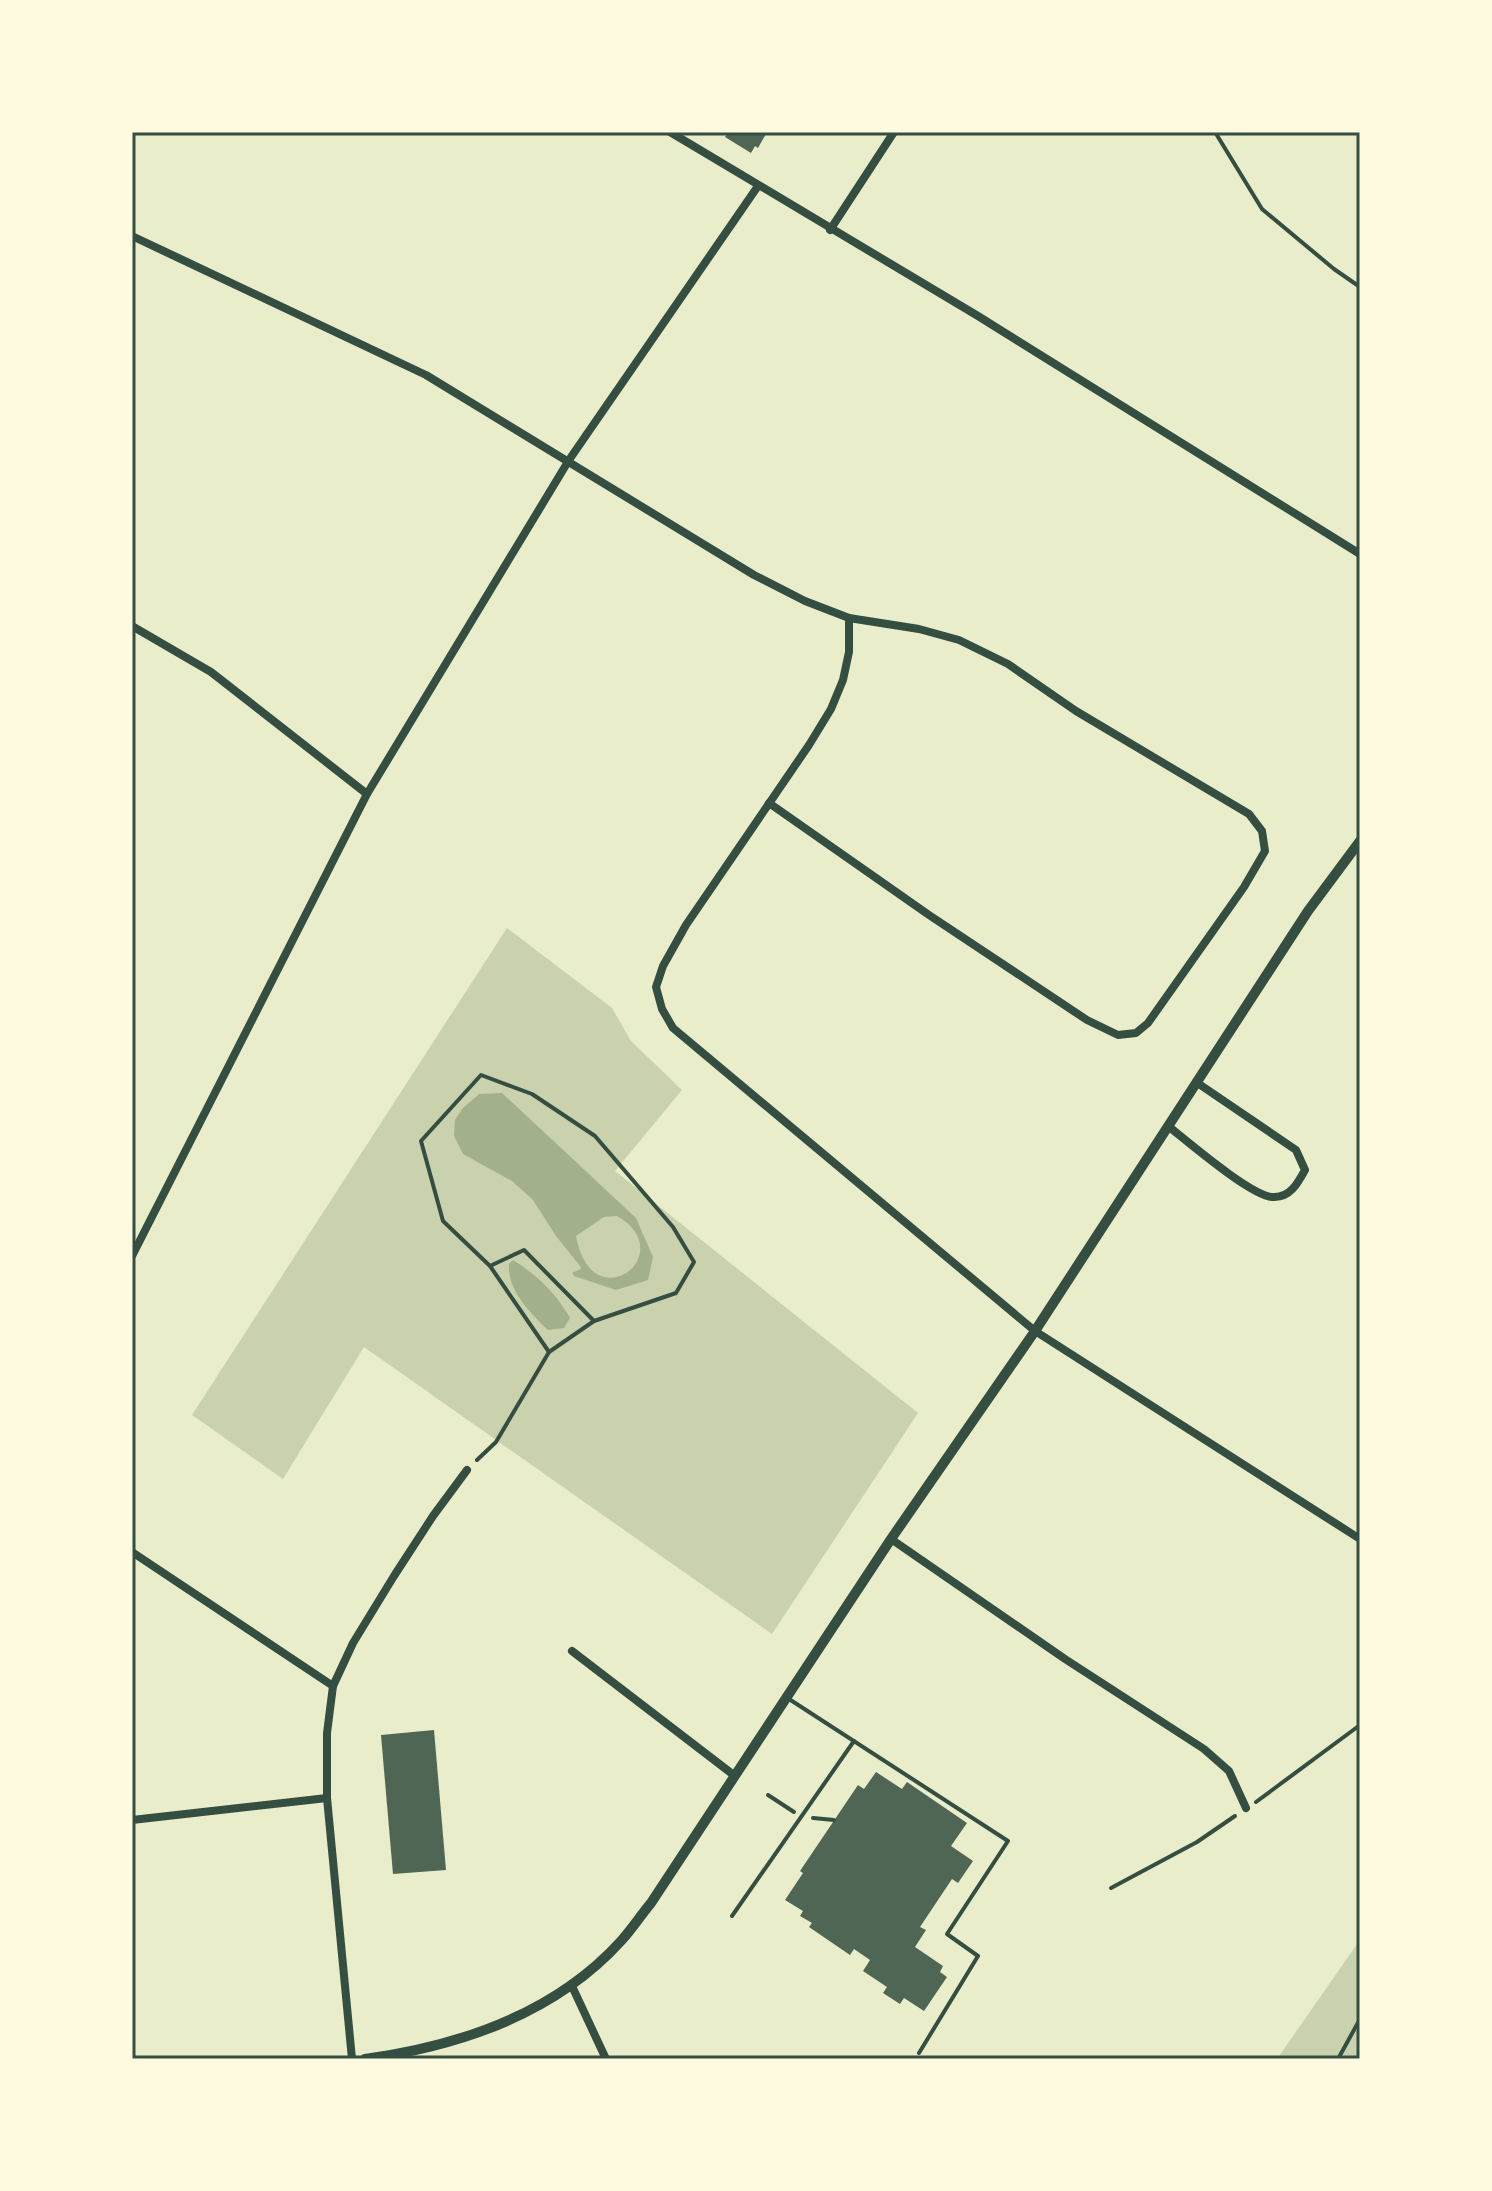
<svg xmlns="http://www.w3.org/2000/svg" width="1492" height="2191" font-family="'Space Grotesk',sans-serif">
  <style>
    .green { fill: #cad2ad }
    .water { fill: #a3b18a; fill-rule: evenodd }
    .building { fill: #4f6655 }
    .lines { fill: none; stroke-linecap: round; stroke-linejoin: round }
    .path { stroke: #344e41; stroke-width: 4 }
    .service { stroke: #344e41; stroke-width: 4 }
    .minor { stroke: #344e41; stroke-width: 8 }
    .tertiary { stroke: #344e41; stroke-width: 10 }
    .neatline { fill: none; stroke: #344e41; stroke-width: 3 }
  </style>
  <rect width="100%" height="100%" fill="#e9edc9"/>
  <g class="green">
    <polygon points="507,928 612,1008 631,1041 682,1090 615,1171 918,1413 772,1634 364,1347 283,1479 192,1415"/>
    <polygon points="1360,1940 1360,2059 1277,2059"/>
  </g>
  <g class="water">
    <path d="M502 1093 636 1218 653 1257 648 1280 616 1290 574 1276 572 1273 581 1269 580 1266 556 1236 533 1200 512 1181 463 1154 454 1136 455 1120 462 1109 479 1094ZM617 1216C682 1253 592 1323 576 1236L604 1217Z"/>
    <path d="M513 1260C537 1275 556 1293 570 1318L564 1328 548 1330C530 1313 507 1290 509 1264Z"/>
  </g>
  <g class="building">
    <polygon points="728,132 767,132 758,148 755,146 751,153 725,137"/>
    <polygon points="434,1730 446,1870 393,1874 381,1735"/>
    <polygon points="876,1772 902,1789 907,1782 967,1823 951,1846 973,1861 958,1883 952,1879 920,1927 926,1930 915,1947 943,1966 940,1972 947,1977 924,2011 904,1998 900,2004 883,1993 887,1987 863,1971 870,1960 854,1949 850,1955 809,1927 812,1923 800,1916 803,1911 785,1900 803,1873 800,1871 858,1785 864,1789"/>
  </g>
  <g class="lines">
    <g class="path">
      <polyline points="1215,132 1262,209 1334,269 1360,287"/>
      <polyline points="490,1266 524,1250 594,1321 676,1293 694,1262 673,1227 595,1136 532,1094 481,1075 421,1141 443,1221 490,1266 549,1352"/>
      <polyline points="477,1460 496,1442 549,1352 594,1321"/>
      <polyline points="768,1795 794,1812"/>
      <polyline points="1256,1802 1360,1725"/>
      <polyline points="813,1818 834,1820"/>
      <polyline points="1111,1888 1197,1842 1235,1816"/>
      <polyline points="1338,2059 1360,2019"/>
    </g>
    <g class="service">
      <polyline points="789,1699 1008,1841 947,1934 978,1956 919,2053"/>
      <polyline points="732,1916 854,1741"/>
    </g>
    <g class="minor">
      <polyline points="670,132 978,316 1360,554"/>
      <polyline points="830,230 894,132"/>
      <polyline points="132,236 426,375 754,575 805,601 849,618 849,652 843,680 831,709 809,745 686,925 663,966 656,987 662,1009 673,1028 1035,1331 1360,1539"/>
      <polyline points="132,626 211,672 367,794"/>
      <polyline points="769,803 929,915 1087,1020 1118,1035 1136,1033 1148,1023 1244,887 1265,851 1262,831 1249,814 1076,711 1008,664 959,640 919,629 849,618"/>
      <path d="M1168 1126C1187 1141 1252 1197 1273 1197 1290 1198 1298 1183 1305 1170L1296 1150 1196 1082"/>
      <polyline points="132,1256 367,794 569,460 758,186"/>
      <polyline points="891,1539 1065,1659 1204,1749 1229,1771 1246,1808"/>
      <polyline points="132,1552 333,1686"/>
      <polyline points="572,1651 735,1776"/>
      <polyline points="132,1820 327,1798"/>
      <polyline points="571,1984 606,2059"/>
      <polyline points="352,2059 327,1798 327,1733 333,1686 353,1643 394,1576 433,1516 467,1470"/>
    </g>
    <path class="tertiary" d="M365 2059C459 2046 555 2014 621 1941 632 1929 641 1915 651 1903L891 1539 1035 1331 1308 911 1360 841"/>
  </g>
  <rect width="1492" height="2191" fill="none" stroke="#fefae0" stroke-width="268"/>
  <rect x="134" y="134" width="1224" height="1923" class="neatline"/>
</svg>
